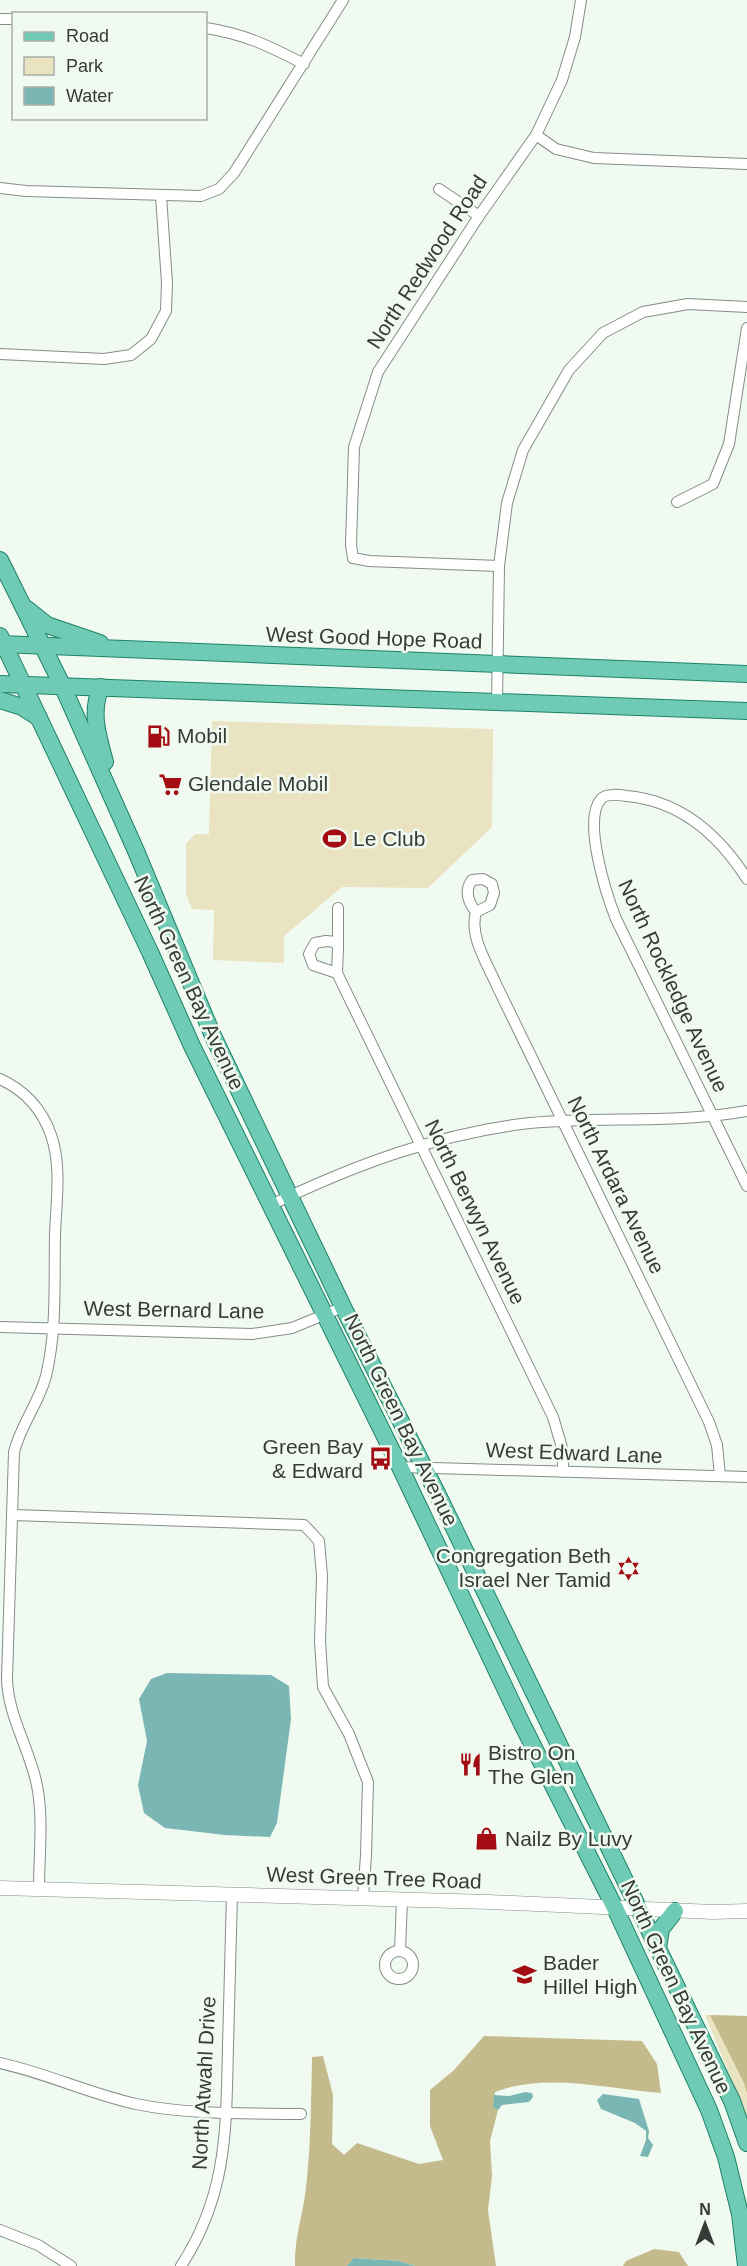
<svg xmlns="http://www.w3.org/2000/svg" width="747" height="2266" font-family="Arial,sans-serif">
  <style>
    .green { fill: #e9e3c1 }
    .forest { fill: #c4bb8c }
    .water { fill: #79b6b4 }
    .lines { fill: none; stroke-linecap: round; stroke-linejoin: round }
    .minor-casing { stroke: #858d85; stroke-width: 12 }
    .tertiary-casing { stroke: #858d85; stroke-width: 15 }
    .primary-casing { stroke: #1d8268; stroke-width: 18 }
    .minor { stroke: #fff; stroke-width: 10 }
    .tertiary { stroke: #fff; stroke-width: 14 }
    .primary { stroke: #6fcbb5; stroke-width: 16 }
    .labels { text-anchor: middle; stroke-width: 5; stroke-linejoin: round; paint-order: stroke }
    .street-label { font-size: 21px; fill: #373b37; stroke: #f1faf1 }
    .poi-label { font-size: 21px; fill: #373b37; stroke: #f1faf1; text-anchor: start }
  </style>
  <rect width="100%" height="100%" fill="#f1faf1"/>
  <g class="green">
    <polygon points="212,721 493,729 492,827 428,888 342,887 284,936 284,963 213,960 214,910 192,909 186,894 186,844 195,834 209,834"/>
    <polygon points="705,2015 747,2016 747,2117"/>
  </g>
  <g class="forest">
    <polygon points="710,2015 747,2016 747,2093 744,2083"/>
    <path d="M484 2036 642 2041 657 2064 661 2093C607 2089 547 2072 495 2092L493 2106 498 2110 490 2141 492 2176 488 2210 496 2266H416L398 2261 355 2258 347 2266H295C294 2239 303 2214 306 2188 311 2145 311 2101 312 2057L323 2056 333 2095 332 2144 344 2155 357 2143 419 2164 443 2160 430 2126V2090L454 2070Z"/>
    <polygon points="654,2249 679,2252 688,2266 623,2266 626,2261"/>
  </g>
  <g class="water">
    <polygon points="167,1673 271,1675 289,1686 291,1719 277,1823 270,1837 225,1835 165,1828 144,1813 138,1785 147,1741 139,1699 151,1679"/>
    <polygon points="525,2092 532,2093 533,2097 529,2102 502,2105 498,2110 493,2107 494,2095 509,2096"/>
    <polygon points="603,2094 639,2099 649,2131 648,2138 653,2145 648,2157 640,2156 646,2140 646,2131 635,2123 601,2109 597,2100"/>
    <polygon points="354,2258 398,2261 416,2266 347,2266"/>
  </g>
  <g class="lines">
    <defs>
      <g id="minor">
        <polyline points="0,19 14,19"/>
        <path d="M206 28C245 34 269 46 304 64"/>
        <polyline points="536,135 556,149 594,158 747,164"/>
        <polyline points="0,188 26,191 201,196 219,189 234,173 343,0"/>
        <polyline points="439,189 479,216"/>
        <polyline points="0,354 104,359 131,355 151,339 166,311 167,283 161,196"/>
        <polyline points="677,502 713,484 729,444 747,328"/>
        <polyline points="499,566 369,561 353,558 351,545 354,447 378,372 479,216 536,135 562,80 575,37 581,0"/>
        <polyline points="497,702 499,566 507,503 523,450 569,370 603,333 643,312 688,304 747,307"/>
        <path d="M747 879C719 835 681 801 627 796 620 795 606 793 601 799 582 820 607 896 616 919L747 1186"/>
        <polyline points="338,908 338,948"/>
        <path d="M476 912C468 902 464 891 472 880L483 879 492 884 494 893 490 905 476 912C469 936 487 963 496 984L709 1422 717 1445 720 1476"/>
        <polyline points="337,973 313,965 309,954 315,943 326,941 336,942 338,948 337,973 553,1417 563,1451 563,1472"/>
        <path d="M0 1079C24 1090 42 1109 51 1135 62 1166 56 1203 55 1235 54 1282 57 1330 46 1376 39 1403 21 1424 14 1452L7 1679C8 1715 28 1746 36 1781 44 1815 39 1853 39 1888"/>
        <path d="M271 1205C352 1166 439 1133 530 1123 602 1116 675 1124 747 1111"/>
        <polyline points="0,1327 252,1334 292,1328 343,1307"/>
        <polyline points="400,1467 747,1477"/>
        <polyline points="13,1515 304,1525 319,1541 322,1576 320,1641 323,1687 349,1734 368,1782 366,1855 363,1898"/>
        <circle cx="399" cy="1965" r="14"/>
        <polyline points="400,1951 402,1900"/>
        <path d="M0 2063C46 2073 90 2094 136 2104 189 2115 246 2113 301 2114"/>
        <polyline points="0,2230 38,2245 71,2266"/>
        <path d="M181 2266C228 2194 226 2128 228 2046 229 1995 231 1945 232 1894"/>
      </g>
      <polyline id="tertiary" points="0,1888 489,1902 713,1912 747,1911"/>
      <g id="primary">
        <polyline points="0,560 62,685 136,851 213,1036 343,1307 436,1491 732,2101 747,2143"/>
        <polyline points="27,609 47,625 100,643"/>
        <polyline points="0,636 150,952 192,1046 400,1467 522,1724 615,1908 709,2110 726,2157 740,2214 746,2266"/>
        <polyline points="0,644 747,674"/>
        <polyline points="0,684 747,711"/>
        <path d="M101 687C90 712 98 736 105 762"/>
        <polyline points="0,700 22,707 39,718"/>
        <polyline points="658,1948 661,1929 675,1911"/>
      </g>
    </defs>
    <use href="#minor" class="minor-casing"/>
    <use href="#tertiary" class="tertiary-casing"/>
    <use href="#primary" class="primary-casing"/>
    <use href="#minor" class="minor"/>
    <use href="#tertiary" class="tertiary"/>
    <use href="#primary" class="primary"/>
  </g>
  <defs>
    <symbol id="fuel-bare" viewBox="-9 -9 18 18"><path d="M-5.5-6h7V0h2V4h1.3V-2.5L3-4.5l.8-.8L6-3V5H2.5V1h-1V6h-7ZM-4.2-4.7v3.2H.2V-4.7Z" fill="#a40c13" stroke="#f1faf1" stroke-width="2.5" paint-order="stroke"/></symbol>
    <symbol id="supermarket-bare" viewBox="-9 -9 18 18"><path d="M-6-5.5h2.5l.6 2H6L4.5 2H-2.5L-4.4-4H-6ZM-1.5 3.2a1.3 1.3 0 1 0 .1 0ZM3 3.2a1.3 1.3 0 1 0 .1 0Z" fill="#a40c13" stroke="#f1faf1" stroke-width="2.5" paint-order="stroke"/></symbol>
    <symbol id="stadium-bare" viewBox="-9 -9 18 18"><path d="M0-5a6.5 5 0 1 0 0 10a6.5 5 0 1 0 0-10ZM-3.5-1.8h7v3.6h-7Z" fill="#a40c13" stroke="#f1faf1" stroke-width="2.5" paint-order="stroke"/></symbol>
    <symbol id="bus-bare" viewBox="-9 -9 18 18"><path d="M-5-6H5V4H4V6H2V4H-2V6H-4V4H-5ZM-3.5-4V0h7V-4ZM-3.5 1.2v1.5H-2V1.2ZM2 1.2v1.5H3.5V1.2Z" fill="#a40c13" stroke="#f1faf1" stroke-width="2.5" paint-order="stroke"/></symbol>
    <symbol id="synagogue-bare" viewBox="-9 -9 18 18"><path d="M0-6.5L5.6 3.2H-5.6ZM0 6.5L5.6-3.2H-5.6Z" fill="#a40c13" stroke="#f1faf1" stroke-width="2.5" paint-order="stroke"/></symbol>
    <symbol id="restaurant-bare" viewBox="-9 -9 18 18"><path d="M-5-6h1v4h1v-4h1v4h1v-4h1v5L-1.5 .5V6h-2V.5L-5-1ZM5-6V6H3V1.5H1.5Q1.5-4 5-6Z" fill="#a40c13" stroke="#f1faf1" stroke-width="2.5" paint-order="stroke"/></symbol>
    <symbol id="shop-bare" viewBox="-9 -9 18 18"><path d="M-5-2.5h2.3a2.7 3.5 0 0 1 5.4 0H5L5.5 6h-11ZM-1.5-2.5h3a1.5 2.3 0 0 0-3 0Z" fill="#a40c13" stroke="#f1faf1" stroke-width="2.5" paint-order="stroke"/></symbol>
    <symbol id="school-bare" viewBox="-9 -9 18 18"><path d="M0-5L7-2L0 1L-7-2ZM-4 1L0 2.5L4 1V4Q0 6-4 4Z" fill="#a40c13" stroke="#f1faf1" stroke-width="2.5" paint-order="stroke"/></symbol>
  </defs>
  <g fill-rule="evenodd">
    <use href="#fuel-bare" x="142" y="720" width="33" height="33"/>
    <use href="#supermarket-bare" x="154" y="768" width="33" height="33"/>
    <use href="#stadium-bare" x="318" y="822" width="33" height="33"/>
    <use href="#bus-bare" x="364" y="1442" width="33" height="33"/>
    <use href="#synagogue-bare" x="612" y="1552" width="33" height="33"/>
    <use href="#restaurant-bare" x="454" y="1748" width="33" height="33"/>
    <use href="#shop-bare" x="470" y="1822" width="33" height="33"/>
    <use href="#school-bare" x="508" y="1958" width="33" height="33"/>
  </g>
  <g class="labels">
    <g class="street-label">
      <text transform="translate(427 262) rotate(-57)" y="7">North Redwood Road</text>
      <text transform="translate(374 638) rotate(2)" y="7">West Good Hope Road</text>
      <text transform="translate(189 983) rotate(65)" y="7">North Green Bay Avenue</text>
      <text transform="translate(673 986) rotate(65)" y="7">North Rockledge Avenue</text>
      <text transform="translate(616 1185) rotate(64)" y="7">North Ardara Avenue</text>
      <text transform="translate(475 1212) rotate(64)" y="7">North Berwyn Avenue</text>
      <text transform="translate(174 1310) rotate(1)" y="7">West Bernard Lane</text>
      <text transform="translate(401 1420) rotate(64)" y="7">North Green Bay Avenue</text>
      <text transform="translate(574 1453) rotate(2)" y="7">West Edward Lane</text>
      <text transform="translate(374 1878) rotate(2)" y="7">West Green Tree Road</text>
      <text transform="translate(676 1987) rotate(65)" y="7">North Green Bay Avenue</text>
      <text transform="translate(204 2083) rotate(-87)" y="7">North Atwahl Drive</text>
    </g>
    <g class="poi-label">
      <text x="177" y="743">Mobil</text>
      <text x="188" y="791">Glendale Mobil</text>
      <text x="353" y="846">Le Club</text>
      <text x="363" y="1454" text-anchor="end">Green Bay<tspan x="363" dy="24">&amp; Edward</tspan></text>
      <text x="611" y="1563" text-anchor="end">Congregation Beth<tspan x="611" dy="24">Israel Ner Tamid</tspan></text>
      <text x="488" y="1760">Bistro On<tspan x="488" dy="24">The Glen</tspan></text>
      <text x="505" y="1846">Nailz By Luvy</text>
      <text x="543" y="1970">Bader<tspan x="543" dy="24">Hillel High</tspan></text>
    </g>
  </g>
  <rect x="12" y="12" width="195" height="108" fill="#f1faf1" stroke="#a7aea7" stroke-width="1.5"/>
  <rect x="24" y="32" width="30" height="9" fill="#6fcbb5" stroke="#a7aea7" stroke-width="1.5"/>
  <text x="66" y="42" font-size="18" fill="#373b37">Road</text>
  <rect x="24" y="57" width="30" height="18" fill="#e9e3c1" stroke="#a7aea7" stroke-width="1.5"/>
  <text x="66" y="72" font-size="18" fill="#373b37">Park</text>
  <rect x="24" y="87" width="30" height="18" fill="#79b6b4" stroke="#a7aea7" stroke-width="1.5"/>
  <text x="66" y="102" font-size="18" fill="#373b37">Water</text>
  <g transform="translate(705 2224)" stroke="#f1faf1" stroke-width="4.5" paint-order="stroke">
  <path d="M0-4.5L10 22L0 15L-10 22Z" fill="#373b37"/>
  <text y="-9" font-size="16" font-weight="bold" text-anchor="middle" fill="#373b37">N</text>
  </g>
</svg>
